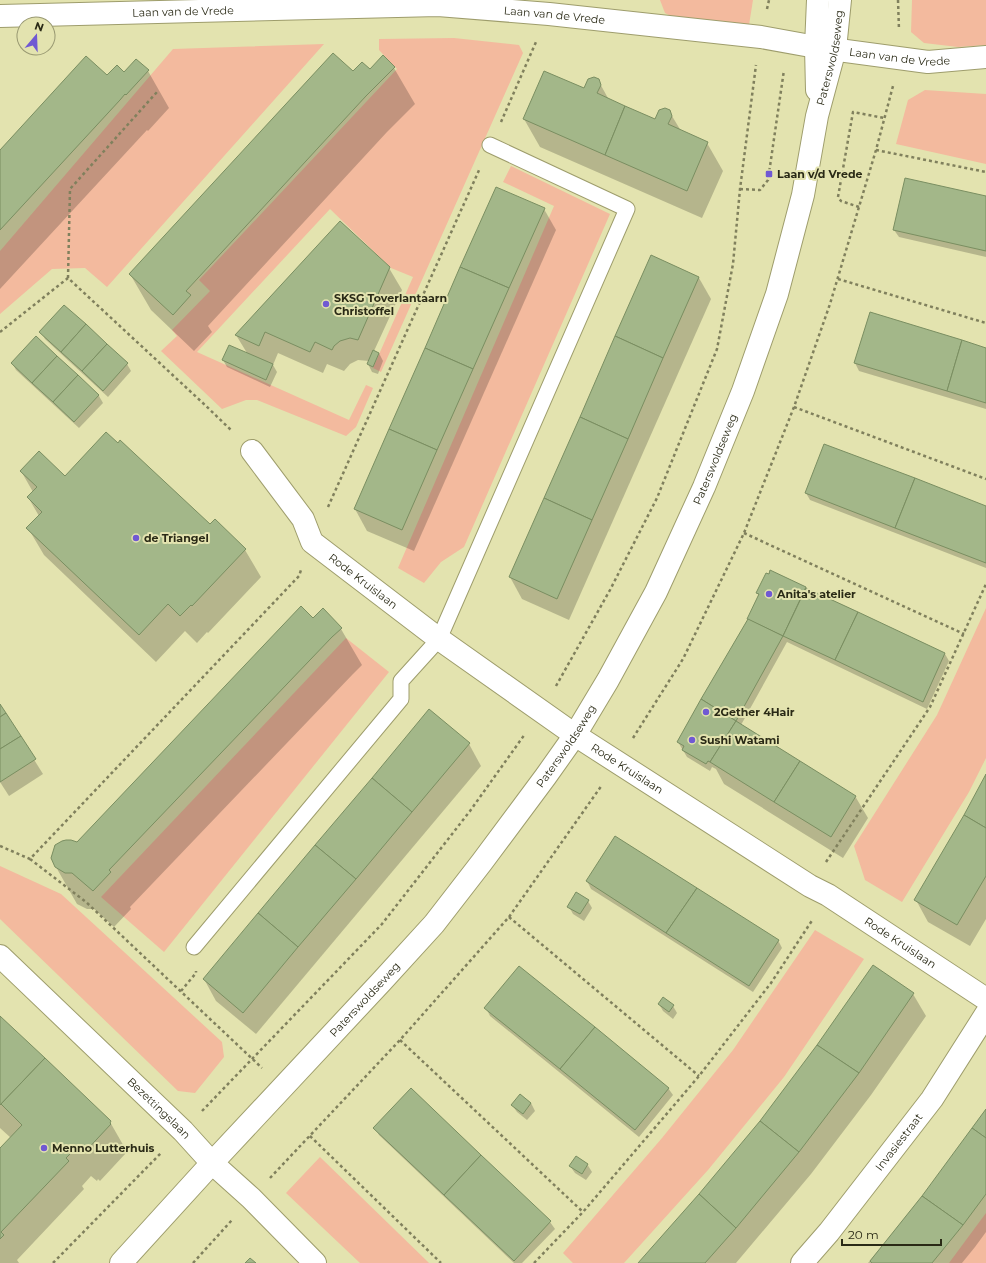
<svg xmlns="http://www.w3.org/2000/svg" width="986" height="1263" font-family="Montserrat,sans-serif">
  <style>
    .green { fill: #f3ba9e }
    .shadow { fill: #0003 }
    .building { fill: #a3b789; stroke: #7a8e61 }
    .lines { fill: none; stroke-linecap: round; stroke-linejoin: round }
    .lane-casing { stroke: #9e9d6c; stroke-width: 17 }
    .street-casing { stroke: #9e9d6c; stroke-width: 24 }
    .secondary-casing { stroke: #9e9d6c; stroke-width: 24 }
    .path { stroke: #80805d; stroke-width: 2.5; stroke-dasharray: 3 3; stroke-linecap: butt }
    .lane { stroke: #fff; stroke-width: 15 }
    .street { stroke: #fff; stroke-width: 22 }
    .secondary { stroke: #fff; stroke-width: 22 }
    .poi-dot { fill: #7059d3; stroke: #e3e3af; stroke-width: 1.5 }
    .labels { text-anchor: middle; stroke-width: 4; stroke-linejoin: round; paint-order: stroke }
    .street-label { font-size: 11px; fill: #2a2a16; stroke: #e3e3af }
    .poi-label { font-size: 11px; font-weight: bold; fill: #2a2a16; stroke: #e3e3af; text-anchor: start }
  </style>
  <rect width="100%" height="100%" fill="#e3e3af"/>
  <g class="green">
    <polygon points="660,0 753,0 749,25 671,16 665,13"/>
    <polygon points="912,0 986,0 986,45 958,47 924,43 911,32"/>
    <polygon points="454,38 519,45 523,53 381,372 373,368 413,277 391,268 330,209 197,352 349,420 366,385 373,388 356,427 346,436 257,400 246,400 222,409 161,351 177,336 172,330 210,291 199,280 397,69 379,50 379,39"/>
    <polygon points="324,44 107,287 85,268 52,269 0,314 0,251 173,49"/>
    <polygon points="925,90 986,94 986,164 896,144 908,100"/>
    <polygon points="511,166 610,214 464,547 441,562 424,583 398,568 554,206 503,182"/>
    <polygon points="986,608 986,758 969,792 902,902 865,880 854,846 937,715"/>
    <polygon points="346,638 389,672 164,952 101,897"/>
    <polygon points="0,866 61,894 222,1042 224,1057 195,1093 178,1091 0,919"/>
    <polygon points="815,930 864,959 784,1077 708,1170 624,1263 573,1263 563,1253 662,1138 733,1050"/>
    <polygon points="320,1157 429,1263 360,1263 286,1193"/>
    <polygon points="986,1213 986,1263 949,1263"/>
  </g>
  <g class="shadow">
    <polygon points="394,68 415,104 387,132 208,326 212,332 194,351 151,310 130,274 354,73"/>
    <polygon points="148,71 169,108 148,131 147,130 0,289 0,151 107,77"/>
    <polygon points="598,80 609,100 656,120 669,111 681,131 707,143 723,171 702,218 540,147 524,119 585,89"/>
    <polygon points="986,197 986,257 899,237 894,230"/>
    <polygon points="544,209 556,230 414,551 367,531 355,509"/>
    <polygon points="652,257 699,278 711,299 569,620 522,599 510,577"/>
    <polygon points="389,268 402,290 374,351 379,353 383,361 378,374 372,372 368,364 369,361 358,360 350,364 344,371 327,364 323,373 278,353 273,365 277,372 270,387 227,367 223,360 247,353 236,335"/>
    <polygon points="64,306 127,364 131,371 108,397 45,339 41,332"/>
    <polygon points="870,313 986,349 986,409 859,371 855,363"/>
    <polygon points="36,337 99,396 103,403 79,428 16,370 12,363"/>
    <polygon points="21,471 65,477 210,526 245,550 261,577 208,633 207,632 197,643 185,631 156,662 44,555 28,528 39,516 28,497 33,492"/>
    <polygon points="806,493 986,507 986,568 810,500"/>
    <polygon points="771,571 945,654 949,661 927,709 787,642 741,725 855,796 868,818 843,858 724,784 716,769 712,767 710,771 687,757 678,742 749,620 759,596 757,593"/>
    <polygon points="323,609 341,629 362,665 353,674 130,907 131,909 114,927 94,909 87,909 77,904 52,860 53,852 77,843"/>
    <polygon points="0,705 43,774 9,796 0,782"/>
    <polygon points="469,744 481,766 256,1034 216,1001 204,979"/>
    <polygon points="986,776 986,919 970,946 928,922 916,900 965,816"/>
    <polygon points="587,881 778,940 782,948 753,992 591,889"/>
    <polygon points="588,901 592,908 584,921 573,914 569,907"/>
    <polygon points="873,966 913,994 926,1016 871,1095 811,1174 736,1263 639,1263 700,1195 761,1122 818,1046"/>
    <polygon points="659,1004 673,1006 677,1013 673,1019 663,1011"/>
    <polygon points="486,1008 668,1088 673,1095 639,1137 490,1016"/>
    <polygon points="0,1017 110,1122 126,1150 125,1151 126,1153 100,1181 98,1179 97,1181 91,1176 82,1186 84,1189 17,1260 19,1263 0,1263 0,1150 11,1138 0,1128"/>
    <polygon points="411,1089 550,1222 555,1229 522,1263 514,1263 379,1135 375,1128"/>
    <polygon points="531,1103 535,1111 527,1120 517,1112 512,1105"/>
    <polygon points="986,1110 986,1232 975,1247 962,1263 868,1263 923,1196"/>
    <polygon points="587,1164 592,1172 586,1180 575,1173 570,1166"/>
  </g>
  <g class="building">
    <polygon points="333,53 353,71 362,62 370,69 383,55 395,67 366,96 186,291 191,295 173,315 129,274"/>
    <polygon points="86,56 107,75 117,65 124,72 136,59 149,70 126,95 125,94 120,100 0,230 0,150"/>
    <polygon points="544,71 584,88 588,79 594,77 599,79 601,85 597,93 625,106 605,155 523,119"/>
    <polygon points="625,106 655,119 659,110 665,108 670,110 672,116 668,124 708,142 687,191 605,155"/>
    <polygon points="905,178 986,196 986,251 893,230"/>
    <polygon points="496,187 545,208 509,288 460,267"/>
    <polygon points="340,221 390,267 358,340 350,338 340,341 334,346 332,350 315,342 310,352 265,332 259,346 235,335"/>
    <polygon points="651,255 699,277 663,358 615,336"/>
    <polygon points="460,267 509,288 473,369 425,348"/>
    <polygon points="64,305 86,324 61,352 39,332"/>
    <polygon points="870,312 962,340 947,391 854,363"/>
    <polygon points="86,324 107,344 82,371 61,352"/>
    <polygon points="36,336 57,356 32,383 11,363"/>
    <polygon points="615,336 663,358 628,439 580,417"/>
    <polygon points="962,340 986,348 986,403 947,391"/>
    <polygon points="107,344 128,363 103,391 82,371"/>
    <polygon points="229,345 273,364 266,380 222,360"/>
    <polygon points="425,348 473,369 437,450 389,429"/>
    <polygon points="373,350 379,353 373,367 367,364"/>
    <polygon points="57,356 78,375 53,402 32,383"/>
    <polygon points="78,375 99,395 74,422 53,402"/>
    <polygon points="580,417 628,439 592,520 544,498"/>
    <polygon points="389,429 437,450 402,530 354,509"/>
    <polygon points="106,432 118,443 120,440 210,524 215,519 246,549 192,606 191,605 180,616 168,604 139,635 26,528 42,512 27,497 37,487 20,471 39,451 65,476"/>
    <polygon points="824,444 915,478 895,528 805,493"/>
    <polygon points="915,478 986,506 986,563 895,528"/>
    <polygon points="544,498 592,520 557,599 509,577"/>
    <polygon points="770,570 806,587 783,636 747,619 759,594 756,593 766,573 769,574"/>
    <polygon points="806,588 858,612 835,660 783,636"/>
    <polygon points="301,606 313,618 323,608 342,628 332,637 109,870 111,872 93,891 72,873 65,873 55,867 51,858 55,845 62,841 66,840 71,840 77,842"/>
    <polygon points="858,612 945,653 923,702 835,660"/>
    <polygon points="748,619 783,636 736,721 701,699"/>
    <polygon points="701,699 736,721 710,762 708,761 706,764 682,750 684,746 677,742"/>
    <polygon points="0,704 6,713 0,717"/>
    <polygon points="429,709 470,743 412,812 372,778"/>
    <polygon points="6,713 21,736 0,749 0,717"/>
    <polygon points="736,721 800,761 774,802 710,762"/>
    <polygon points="21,736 36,759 0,782 0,749"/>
    <polygon points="800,761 856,796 831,837 774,802"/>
    <polygon points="986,774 986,828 964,815"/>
    <polygon points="372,778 412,812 356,879 315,845"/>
    <polygon points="964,815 986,828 986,876 957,925 914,900"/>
    <polygon points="615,836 697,888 666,933 586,881"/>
    <polygon points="315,845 356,879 298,947 258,913"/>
    <polygon points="697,888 779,940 749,986 666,933"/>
    <polygon points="576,892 589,900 580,914 567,907"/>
    <polygon points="258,913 298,947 243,1013 203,979"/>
    <polygon points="873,965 914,993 859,1073 817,1045"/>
    <polygon points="519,966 595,1027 560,1069 484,1008"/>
    <polygon points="663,997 674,1005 669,1012 658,1004"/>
    <polygon points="0,1016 45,1058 0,1105"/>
    <polygon points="595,1027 669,1088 635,1130 560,1069"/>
    <polygon points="817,1045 859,1073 799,1152 760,1121"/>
    <polygon points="45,1058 111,1121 110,1123 111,1124 83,1154 82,1152 80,1154 75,1149 66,1158 69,1161 1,1232 4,1235 0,1239 0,1148 22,1125 1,1104"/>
    <polygon points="411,1088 481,1155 444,1195 373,1128"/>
    <polygon points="520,1094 531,1103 523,1114 511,1105"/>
    <polygon points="986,1109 986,1138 972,1128"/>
    <polygon points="760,1121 799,1152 736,1228 699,1194"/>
    <polygon points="972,1128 986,1138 986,1194 963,1225 922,1196"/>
    <polygon points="481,1155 551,1221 514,1261 444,1195"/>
    <polygon points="576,1156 588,1164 582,1174 569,1166"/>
    <polygon points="699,1194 736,1228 705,1263 638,1263"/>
    <polygon points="922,1196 963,1225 932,1263 872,1263 870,1261"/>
    <polygon points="250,1258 256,1263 245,1263"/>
  </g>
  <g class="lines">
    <defs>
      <polyline id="lane" points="194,947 401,699 401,681 439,639 627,209 490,145"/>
      <g id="street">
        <path id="s1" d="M0 16 438 5 549 14 761 37 816 47 928 62 986 57"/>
        <path id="s2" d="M252 451 303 519 312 542 439 639 575 735 810 886 828 895 986 999"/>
        <path id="s3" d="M0 956 183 1131 212 1163 251 1198 315 1263"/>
        <path id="s4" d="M802 1263 829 1232 932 1099 986 1014"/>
      </g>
      <g id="secondary">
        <polyline points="817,90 816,47 818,0"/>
        <path id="s5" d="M121 1263 212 1163 382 981 434 924 482 862 546 776 575 735 608 680 656 592 704 487 743 391 777 294 803 195 817 116 835 49 840 0"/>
      </g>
    </defs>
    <use href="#lane" class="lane-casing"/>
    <use href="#street" class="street-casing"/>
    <use href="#secondary" class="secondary-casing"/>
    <g class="path">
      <polyline points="898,0 899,30"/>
      <polyline points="767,9 769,0"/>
      <polyline points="501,122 536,42"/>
      <polyline points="876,150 986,172"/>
      <polyline points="740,189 760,190 768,180 784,70"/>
      <polyline points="859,207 841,201 838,197 853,112 884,118"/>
      <polyline points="68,278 70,189 157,92"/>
      <polyline points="838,279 986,323"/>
      <polyline points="0,332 68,278 205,405 232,431"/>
      <polyline points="794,407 986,479"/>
      <polyline points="328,507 480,168"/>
      <polyline points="744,533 964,634"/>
      <polyline points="556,686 610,590 657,498 717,349 733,264 740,189 756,65"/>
      <polyline points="633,738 683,659 744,533 794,407 830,304 876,150 893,86"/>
      <polyline points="0,846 30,859 299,576 301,570"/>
      <polyline points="30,859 86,902 262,1068"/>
      <polyline points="826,862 930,707 986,584"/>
      <polyline points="509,917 699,1076"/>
      <polyline points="181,991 196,973 196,971"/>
      <polyline points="400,1040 583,1212"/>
      <polyline points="202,1111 382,924 470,811 525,734"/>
      <polyline points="310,1136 441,1263"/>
      <polyline points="270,1178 400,1040 509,917 602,785"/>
      <polyline points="53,1263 162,1152"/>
      <polyline points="193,1263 232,1220"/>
      <polyline points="534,1263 583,1212 699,1076 771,983 813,919"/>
    </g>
    <use href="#lane" class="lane"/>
    <use href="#street" class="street"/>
    <use href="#secondary" class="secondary"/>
  </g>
  <g class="poi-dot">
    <rect x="765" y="170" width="8" height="8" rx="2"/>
    <circle cx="326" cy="304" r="4"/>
    <circle cx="136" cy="538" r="4"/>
    <circle cx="769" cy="594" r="4"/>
    <circle cx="706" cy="712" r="4"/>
    <circle cx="692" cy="740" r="4"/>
    <circle cx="44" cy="1148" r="4"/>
  </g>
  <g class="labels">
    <g class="street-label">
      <text dy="4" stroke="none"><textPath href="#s1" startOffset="183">Laan van de Vrede</textPath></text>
      <text dy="4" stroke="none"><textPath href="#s1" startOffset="555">Laan van de Vrede</textPath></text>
      <text dy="4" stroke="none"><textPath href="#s1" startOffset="903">Laan van de Vrede</textPath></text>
      <text dy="4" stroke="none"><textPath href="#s5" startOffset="1426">Paterswoldseweg</textPath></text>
      <text dy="4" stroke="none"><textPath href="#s5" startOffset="1007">Paterswoldseweg</textPath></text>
      <text dy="4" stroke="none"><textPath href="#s2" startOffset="174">Rode Kruislaan</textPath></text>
      <text dy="4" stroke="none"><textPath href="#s5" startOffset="683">Paterswoldseweg</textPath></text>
      <text dy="4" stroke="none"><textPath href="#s2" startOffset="498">Rode Kruislaan</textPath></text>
      <text dy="4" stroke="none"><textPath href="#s2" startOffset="822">Rode Kruislaan</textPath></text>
      <text dy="4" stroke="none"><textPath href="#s5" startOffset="359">Paterswoldseweg</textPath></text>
      <text dy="4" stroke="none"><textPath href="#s3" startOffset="220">Bezettingslaan</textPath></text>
      <text dy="4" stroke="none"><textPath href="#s4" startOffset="155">Invasiestraat</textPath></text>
    </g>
    <g class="poi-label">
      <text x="777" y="178">Laan v/d Vrede</text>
      <text x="334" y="302">SKSG Toverlantaarn<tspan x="334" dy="13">Christoffel</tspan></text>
      <text x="144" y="542">de Triangel</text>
      <text x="777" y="598">Anita's atelier</text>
      <text x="714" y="716">2Gether 4Hair</text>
      <text x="700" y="744">Sushi Watami</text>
      <text x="52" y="1152">Menno Lutterhuis</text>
    </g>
  </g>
  <g transform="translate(36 36) rotate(19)"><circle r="19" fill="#e3e3af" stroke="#999972"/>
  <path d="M0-3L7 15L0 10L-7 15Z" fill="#7059d3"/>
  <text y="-6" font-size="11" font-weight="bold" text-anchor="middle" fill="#2a2a16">N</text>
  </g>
  <path d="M842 1239v6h99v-6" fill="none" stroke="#2a2a16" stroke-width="2"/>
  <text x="848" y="1239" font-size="12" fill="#2a2a16" stroke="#e3e3af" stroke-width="3" paint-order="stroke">20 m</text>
</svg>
